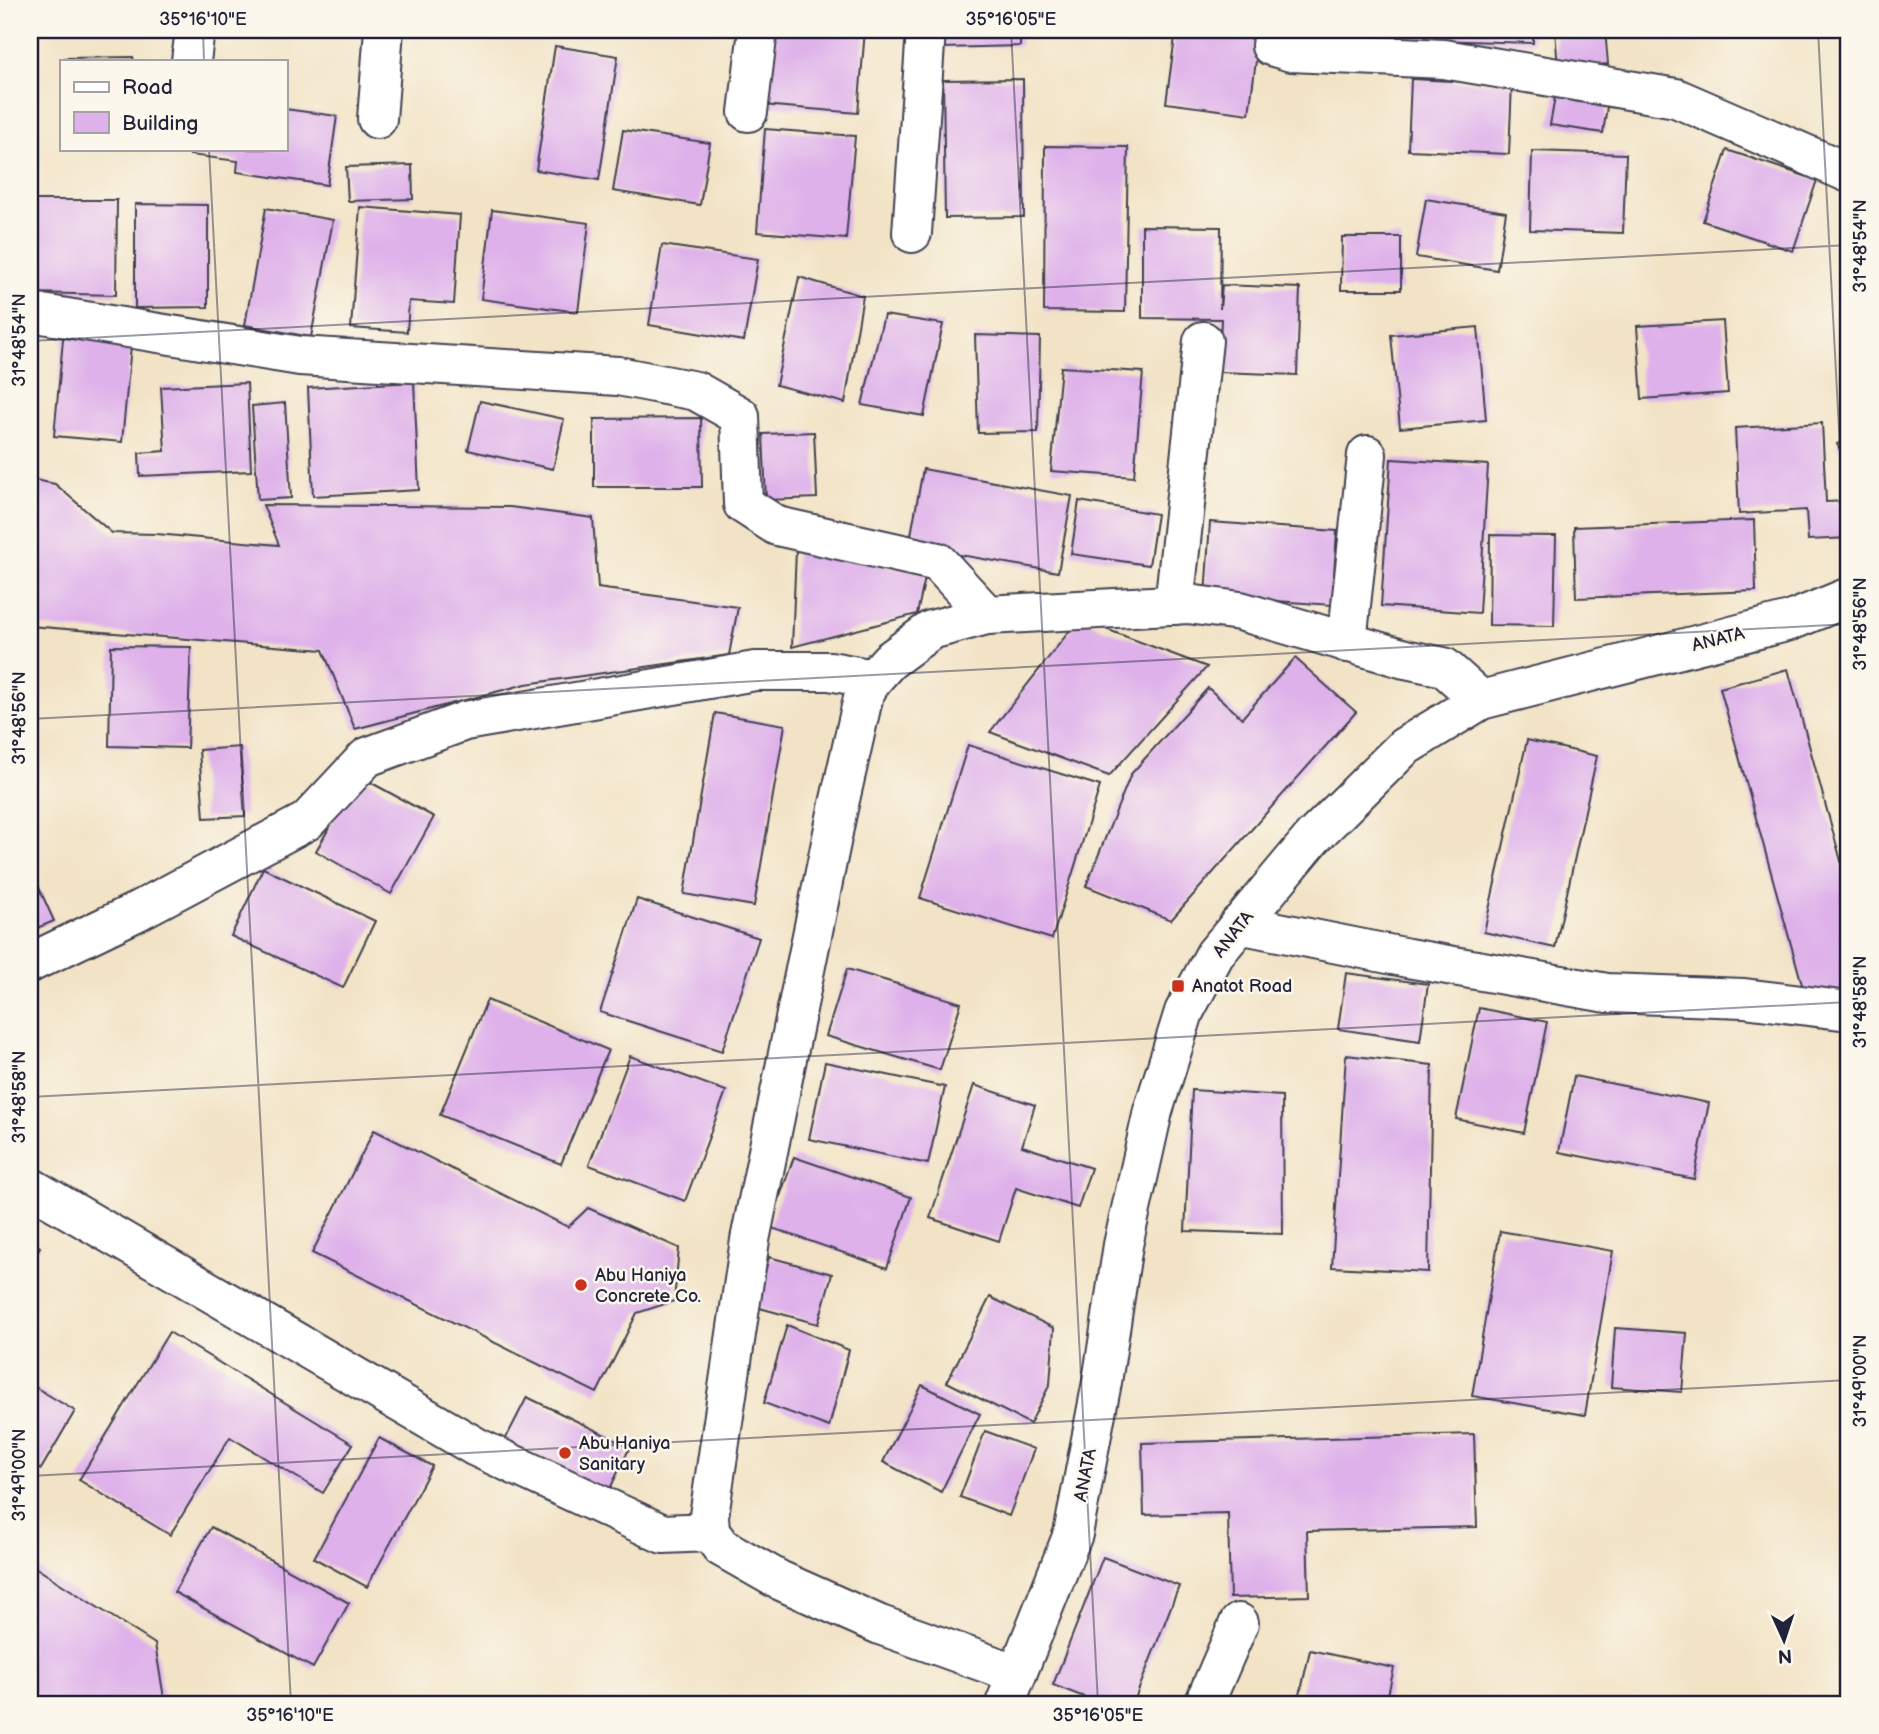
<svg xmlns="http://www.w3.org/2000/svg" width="1879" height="1734" font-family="'Balsamiq Sans',sans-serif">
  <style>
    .building { fill: #deb1ea }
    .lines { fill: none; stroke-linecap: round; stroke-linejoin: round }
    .minor-casing { stroke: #413f50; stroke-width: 42 }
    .minor { stroke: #fff; stroke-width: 38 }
    .ticks { fill: none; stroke: #22223b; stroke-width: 2; stroke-opacity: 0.45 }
    .poi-dot { fill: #c8321e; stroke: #fbf7ec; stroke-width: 2.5 }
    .labels { text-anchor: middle; stroke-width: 5; stroke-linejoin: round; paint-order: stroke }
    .street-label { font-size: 18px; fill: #22223b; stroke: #fbf7ec }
    .poi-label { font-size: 18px; fill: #22223b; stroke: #fbf7ec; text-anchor: start }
    .neatline { fill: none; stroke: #22223b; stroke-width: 2.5 }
    .ticks-label { font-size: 18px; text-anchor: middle; fill: #22223b }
  </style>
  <rect width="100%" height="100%" fill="#fbf7ec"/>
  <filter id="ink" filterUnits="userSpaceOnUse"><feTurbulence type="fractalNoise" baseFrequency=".0143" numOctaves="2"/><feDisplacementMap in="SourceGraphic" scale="14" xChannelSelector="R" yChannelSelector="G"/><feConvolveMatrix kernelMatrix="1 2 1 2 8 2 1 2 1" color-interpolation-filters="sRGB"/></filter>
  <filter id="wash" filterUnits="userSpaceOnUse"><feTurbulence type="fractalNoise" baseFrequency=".00686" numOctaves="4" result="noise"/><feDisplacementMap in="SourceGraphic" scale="28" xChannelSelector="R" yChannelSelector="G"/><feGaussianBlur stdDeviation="1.57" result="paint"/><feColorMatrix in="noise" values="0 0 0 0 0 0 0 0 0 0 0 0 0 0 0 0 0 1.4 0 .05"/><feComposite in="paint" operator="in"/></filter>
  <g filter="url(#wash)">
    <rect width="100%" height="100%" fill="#f2e3c6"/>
    <g id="blocks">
      <g class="building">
        <polygon points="768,30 865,30 858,113 762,105"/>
        <polygon points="942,30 1020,30 1020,46 942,48"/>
        <polygon points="1176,30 1260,30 1249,114 1166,103"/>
        <polygon points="1291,30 1377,30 1375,45 1291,35"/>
        <polygon points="1399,30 1533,30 1533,43 1399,39"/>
        <polygon points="1555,30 1605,30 1608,64 1558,68"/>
        <polygon points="555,46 618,56 599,180 536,170"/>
        <polygon points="133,57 134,61 65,61 65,58"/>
        <polygon points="1023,79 1024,217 945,218 943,80"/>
        <polygon points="1411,79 1512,84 1509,154 1408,150"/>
        <polygon points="1556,92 1608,100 1603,133 1550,125"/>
        <polygon points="285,109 337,116 327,185 237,172 238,161 190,155 191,149 285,149"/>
        <polygon points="765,129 855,136 846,239 757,232"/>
        <polygon points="623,130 710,143 700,205 613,191"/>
        <polygon points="1045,146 1128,147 1125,312 1044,311"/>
        <polygon points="1727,150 1817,180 1793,251 1703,221"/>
        <polygon points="1532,151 1626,154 1623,233 1530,230"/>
        <polygon points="412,165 413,199 348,201 346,167"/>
        <polygon points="1426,199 1506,212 1497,270 1416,257"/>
        <polygon points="33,200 117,200 116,295 32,293"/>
        <polygon points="135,204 208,205 208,307 135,308"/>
        <polygon points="360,207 460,215 454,304 409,301 407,332 351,328"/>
        <polygon points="266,208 333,220 311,337 245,325"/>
        <polygon points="492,210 589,223 578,312 481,299"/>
        <polygon points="1142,226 1221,227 1220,309 1222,285 1300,288 1297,375 1219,372 1221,319 1142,318"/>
        <polygon points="1342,237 1401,237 1401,290 1341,290"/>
        <polygon points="662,245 758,259 744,341 649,325"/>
        <polygon points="799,277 863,296 845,403 776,385"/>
        <polygon points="884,315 943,324 924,416 862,405"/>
        <polygon points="30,318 38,319 31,376 30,375"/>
        <polygon points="1723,321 1728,393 1642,399 1637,326"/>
        <polygon points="1478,327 1486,420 1400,428 1391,335"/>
        <polygon points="64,329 132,335 122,442 54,436"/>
        <polygon points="975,335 1040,337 1038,432 978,433"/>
        <polygon points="1061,367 1143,372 1134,477 1051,471"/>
        <polygon points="414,382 419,490 313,496 308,388"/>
        <polygon points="247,383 251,471 140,476 139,453 165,451 161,387"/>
        <polygon points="480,401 564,419 553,469 468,450"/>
        <polygon points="285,403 291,498 258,500 252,406"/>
        <polygon points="701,418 702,487 594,487 594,419"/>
        <polygon points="1822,423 1826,502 1849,501 1849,538 1808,540 1806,510 1739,514 1735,428"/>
        <polygon points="814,432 817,498 766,500 763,434"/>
        <polygon points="1849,438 1849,467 1837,444"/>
        <polygon points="1391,459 1488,465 1479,613 1381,606"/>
        <polygon points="923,469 1072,496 1058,572 909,546"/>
        <polygon points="30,479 55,484 112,533 156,534 279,545 263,505 510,507 593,518 598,588 738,607 729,655 526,684 355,729 323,650 30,626"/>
        <polygon points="1079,501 1157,514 1149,565 1071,554"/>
        <polygon points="1754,520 1756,591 1576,598 1574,527"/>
        <polygon points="1210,522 1337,531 1332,605 1205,596"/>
        <polygon points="1490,535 1556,536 1554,626 1489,625"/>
        <polygon points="796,550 926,573 917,614 792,647"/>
        <polygon points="1079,619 1207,667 1109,776 990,732"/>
        <polygon points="111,646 191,647 187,748 109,746"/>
        <polygon points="1295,658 1356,712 1171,920 1086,886 1131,774 1208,688 1242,718"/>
        <polygon points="1788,669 1849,890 1849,994 1808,1006 1720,688"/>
        <polygon points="715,713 785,725 754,906 684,894"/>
        <polygon points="1527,740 1597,756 1555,948 1484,932"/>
        <polygon points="968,745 1100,786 1052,939 920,898"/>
        <polygon points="240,747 245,816 204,818 199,750"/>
        <polygon points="359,776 434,817 391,894 316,851"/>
        <polygon points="30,868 54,921 30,931"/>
        <polygon points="263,868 375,921 343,988 231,936"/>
        <polygon points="637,899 759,938 722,1051 600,1012"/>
        <polygon points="847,969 961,1003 940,1070 826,1036"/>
        <polygon points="1346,973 1428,984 1420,1041 1338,1029"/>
        <polygon points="487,1000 608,1050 561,1164 440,1115"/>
        <polygon points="1479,1008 1547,1022 1524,1133 1456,1119"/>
        <polygon points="1346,1055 1432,1065 1428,1272 1332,1267"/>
        <polygon points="630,1056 726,1091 685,1201 589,1165"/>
        <polygon points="825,1062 945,1087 928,1164 809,1139"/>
        <polygon points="1574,1076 1709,1103 1694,1179 1559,1152"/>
        <polygon points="974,1085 1035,1105 1022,1146 1091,1168 1078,1208 1016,1188 999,1241 930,1218"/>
        <polygon points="1192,1090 1282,1096 1283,1234 1185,1231"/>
        <polygon points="374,1130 568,1227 588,1208 679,1248 674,1301 637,1313 597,1393 312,1253"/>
        <polygon points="794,1157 911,1197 887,1268 769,1227"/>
        <polygon points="1500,1231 1613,1251 1585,1415 1472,1396"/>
        <polygon points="30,1240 40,1247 30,1263"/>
        <polygon points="769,1257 832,1274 818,1324 756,1307"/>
        <polygon points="990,1297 1054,1328 1050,1384 1030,1424 947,1382"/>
        <polygon points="787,1325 849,1350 829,1427 764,1403"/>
        <polygon points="1615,1328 1687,1333 1682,1392 1611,1387"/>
        <polygon points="169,1332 353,1444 323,1493 230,1437 170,1535 79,1480"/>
        <polygon points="30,1384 75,1411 41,1469 30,1462"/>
        <polygon points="922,1385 980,1414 941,1492 883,1462"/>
        <polygon points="527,1397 630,1447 607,1495 503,1444"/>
        <polygon points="985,1431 1034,1449 1009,1516 960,1497"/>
        <polygon points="1474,1434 1477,1527 1307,1531 1309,1596 1230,1598 1228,1513 1144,1515 1142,1443"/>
        <polygon points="379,1438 432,1466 367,1587 314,1558"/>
        <polygon points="211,1527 349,1603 313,1668 174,1592"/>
        <polygon points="1103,1557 1179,1586 1133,1704 1102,1704 1053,1685"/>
        <polygon points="30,1564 155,1644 165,1704 30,1704"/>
        <polygon points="1310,1650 1394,1668 1386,1704 1298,1704"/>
      </g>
    </g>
  </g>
  <g filter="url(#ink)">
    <use href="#blocks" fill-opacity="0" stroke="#413f50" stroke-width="2"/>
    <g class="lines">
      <defs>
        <g id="minor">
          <polyline points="1273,30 1271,46 1291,52 1444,59 1676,98 1849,173"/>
          <polyline points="191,61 195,30"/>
          <polyline points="748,112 758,30"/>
          <polyline points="377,119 384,30"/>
          <polyline points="912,233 926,30"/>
          <polyline points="30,312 300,356 618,376 696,391 740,416 743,504 777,526 938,562 987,615"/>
          <polyline points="1174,605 1203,341"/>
          <polyline points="1347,643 1367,455"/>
          <polyline points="1239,924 1408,958 1607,993 1744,998 1849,1011"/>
          <polyline points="30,963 136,912 307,821 367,757 465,721 755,671 830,671 873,679"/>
          <polyline points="30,1187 476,1447 663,1534 710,1532"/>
          <polyline points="1017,1674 880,1625 779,1580 721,1547 710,1532 709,1516 750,1240 837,813 864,694 873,679 889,661 931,630 987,615 1188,604 1240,611 1405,659 1444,667 1481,700"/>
          <polyline points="1005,1704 1073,1534 1102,1382 1123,1245 1153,1111 1184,1012 1215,954 1313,837 1404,747 1481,700 1790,621 1849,597"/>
          <polyline points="1204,1704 1239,1623"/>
        </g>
      </defs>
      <use href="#minor" class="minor-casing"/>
      <use href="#minor" class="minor"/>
    </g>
  </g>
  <path class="ticks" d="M203 30 204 61M1011 30 1098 1704M1818 30 1849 620M209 149 291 1704M30 341 1849 245M30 719 1849 624M30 1097 1849 1002M30 1476 1849 1380"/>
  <g class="poi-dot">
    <rect x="1171" y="979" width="14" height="14" rx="3.5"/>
    <circle cx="581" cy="1285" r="7"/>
    <circle cx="565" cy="1453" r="7"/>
  </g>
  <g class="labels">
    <g class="street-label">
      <text transform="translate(1718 639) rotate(-14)" y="6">ANATA</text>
      <text transform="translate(1233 934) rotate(-52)" y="6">ANATA</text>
      <text transform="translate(1085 1475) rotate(-79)" y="6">ANATA</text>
    </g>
    <g class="poi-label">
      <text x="1192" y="992">Anatot Road</text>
      <text x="595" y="1281">Abu Haniya<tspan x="595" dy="21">Concrete Co.</tspan></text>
      <text x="579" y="1449">Abu Haniya<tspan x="579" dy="21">Sanitary</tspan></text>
    </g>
  </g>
  <rect width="1879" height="1734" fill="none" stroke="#fbf7ec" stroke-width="77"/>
  <rect x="60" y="60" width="228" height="91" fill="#fbf7ec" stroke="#a4a2a5" stroke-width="2"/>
  <rect x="74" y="82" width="35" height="10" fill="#ffffff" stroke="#a4a2a5" stroke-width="2"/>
  <text x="122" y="94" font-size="21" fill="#22223b">Road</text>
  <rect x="74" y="112" width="35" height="21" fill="#deb1ea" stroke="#a4a2a5" stroke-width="2"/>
  <text x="122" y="130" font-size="21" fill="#22223b">Building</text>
  <g transform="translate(1784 1640) rotate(177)" stroke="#fbf7ec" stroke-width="5" paint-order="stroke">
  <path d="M0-5L12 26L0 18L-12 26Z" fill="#22223b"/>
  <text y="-10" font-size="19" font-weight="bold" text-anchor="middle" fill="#22223b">N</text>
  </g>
  <rect x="38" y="38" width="1802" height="1658" class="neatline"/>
  <g class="ticks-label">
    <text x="203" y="25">35°16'10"E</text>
    <text x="1011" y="25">35°16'05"E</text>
    <text transform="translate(1860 246) rotate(-90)" y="6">31°48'54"N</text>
    <text transform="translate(19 340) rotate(-90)" y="6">31°48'54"N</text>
    <text transform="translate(1860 624) rotate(-90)" y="6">31°48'56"N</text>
    <text transform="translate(19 718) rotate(-90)" y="6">31°48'56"N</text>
    <text transform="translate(1860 1002) rotate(-90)" y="6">31°48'58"N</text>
    <text transform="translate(19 1097) rotate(-90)" y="6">31°48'58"N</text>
    <text transform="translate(1860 1381) rotate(-90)" y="6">31°49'00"N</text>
    <text transform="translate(19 1475) rotate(-90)" y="6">31°49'00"N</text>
    <text x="290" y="1721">35°16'10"E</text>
    <text x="1098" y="1721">35°16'05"E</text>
  </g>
</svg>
